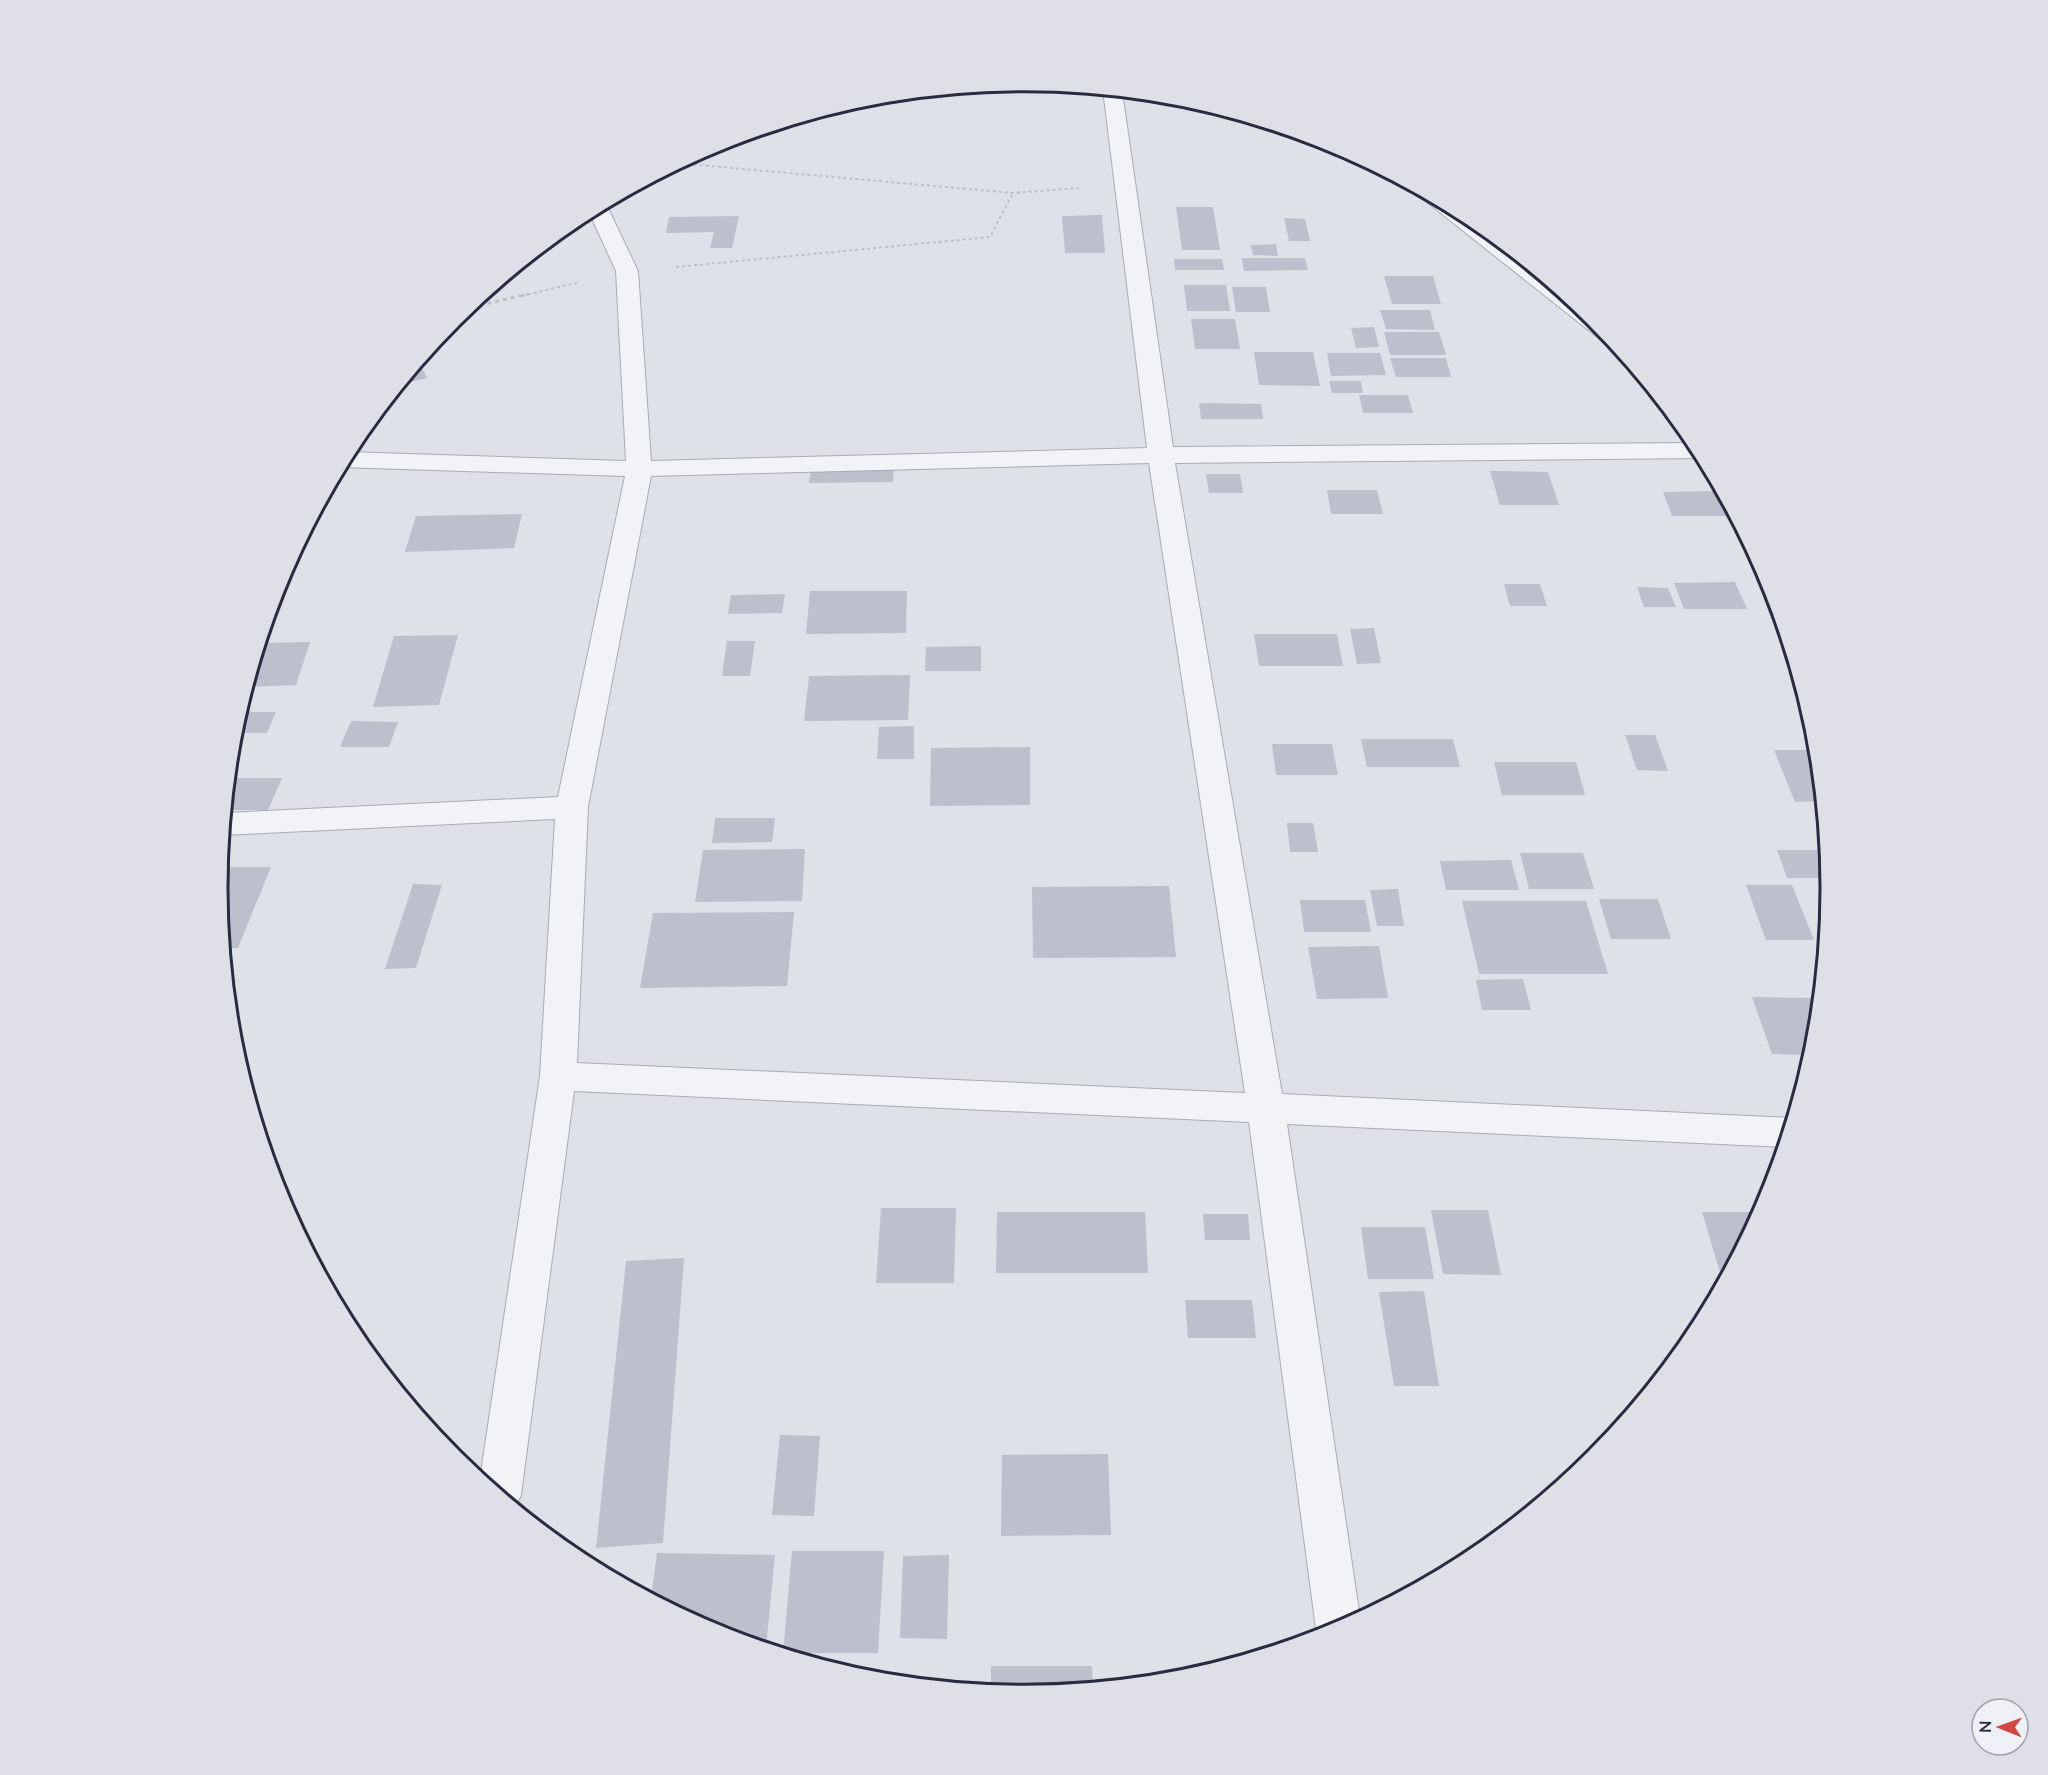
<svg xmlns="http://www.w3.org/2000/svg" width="2048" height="1775" font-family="Lato,sans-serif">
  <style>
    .building { fill: #bcbfcc }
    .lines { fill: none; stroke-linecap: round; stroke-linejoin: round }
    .minor-casing { stroke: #a8abb6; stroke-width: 2 }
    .path-far1 { stroke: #bdbfc7; stroke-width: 2; stroke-dasharray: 3 3; stroke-linecap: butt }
    .path { stroke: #bdbfc7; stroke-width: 3; stroke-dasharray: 4 4; stroke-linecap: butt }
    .minor { fill: #f2f3f7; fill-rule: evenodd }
    .rim { fill: none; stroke: #272c40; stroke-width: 3 }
  </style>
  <rect width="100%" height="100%" fill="#dfe1e9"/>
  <g class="building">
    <polygon points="1176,207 1213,207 1220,250 1182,250"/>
    <polygon points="1102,215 1105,253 1065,253 1062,216"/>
    <polygon points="739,216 732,248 710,248 714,232 666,233 669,217"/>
    <polygon points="1284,218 1305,219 1310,241 1289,241"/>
    <polygon points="1276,244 1278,256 1253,255 1251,245"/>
    <polygon points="1242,258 1305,258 1308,270 1244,271"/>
    <polygon points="1174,259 1222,259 1224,270 1175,270"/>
    <polygon points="1384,276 1433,276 1441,304 1392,304"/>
    <polygon points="1184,285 1226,285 1230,311 1187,311"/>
    <polygon points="1232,287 1266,287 1270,312 1236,312"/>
    <polygon points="1380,310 1430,310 1435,330 1386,329"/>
    <polygon points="1191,319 1235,319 1240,349 1195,349"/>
    <polygon points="1374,327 1379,347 1356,348 1351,328"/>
    <polygon points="1384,332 1439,332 1446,355 1390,355"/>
    <polygon points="1254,352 1313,352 1320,386 1259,385"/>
    <polygon points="1327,353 1380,353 1386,375 1331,376"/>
    <polygon points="1390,358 1446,358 1451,377 1396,377"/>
    <polygon points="418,360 427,378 398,385 408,373"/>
    <polygon points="1329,381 1361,381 1363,393 1332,393"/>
    <polygon points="1359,395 1408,395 1413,413 1363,413"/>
    <polygon points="1199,403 1261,404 1263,419 1201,419"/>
    <polygon points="894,468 893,482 809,483 811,469"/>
    <polygon points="1490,471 1548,472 1559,505 1500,505"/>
    <polygon points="1206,474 1240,474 1243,493 1209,493"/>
    <polygon points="1327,490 1377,490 1383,514 1331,514"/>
    <polygon points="1716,491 1727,516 1672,516 1663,492"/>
    <polygon points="522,514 514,548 405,552 416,516"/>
    <polygon points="1735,582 1747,609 1684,609 1674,583"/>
    <polygon points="1504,584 1540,584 1547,606 1510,606"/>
    <polygon points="1637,587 1668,588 1676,607 1644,607"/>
    <polygon points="810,591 907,591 906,633 806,634"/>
    <polygon points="785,594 782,613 728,614 731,595"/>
    <polygon points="1374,628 1381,663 1357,664 1350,629"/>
    <polygon points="1254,634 1337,634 1343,666 1259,666"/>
    <polygon points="458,635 439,705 373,707 394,636"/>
    <polygon points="727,641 755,641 750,676 722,676"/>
    <polygon points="310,642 296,685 246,687 259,643"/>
    <polygon points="981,646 981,671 925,671 926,647"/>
    <polygon points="910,675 908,720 804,721 809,676"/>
    <polygon points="239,712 276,712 267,733 233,733"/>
    <polygon points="351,721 398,722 389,747 340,747"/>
    <polygon points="914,726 914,759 877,759 879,727"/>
    <polygon points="1625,735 1655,735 1668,771 1637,770"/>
    <polygon points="1361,739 1453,739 1460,767 1367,767"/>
    <polygon points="1272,744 1332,744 1338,775 1276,775"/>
    <polygon points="1030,747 1030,805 930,806 931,748"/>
    <polygon points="1774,750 1817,750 1822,801 1795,802"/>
    <polygon points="1494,762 1576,762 1585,795 1502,795"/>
    <polygon points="228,778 282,778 268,810 225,810"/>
    <polygon points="715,818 775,818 772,842 712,843"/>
    <polygon points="1287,823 1313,823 1318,852 1290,852"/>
    <polygon points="805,849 802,901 695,902 703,850"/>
    <polygon points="1777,850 1827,850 1829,878 1787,878"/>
    <polygon points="1520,853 1583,853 1594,889 1529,889"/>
    <polygon points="1511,860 1519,890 1446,890 1440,861"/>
    <polygon points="220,867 271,867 238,948 223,948 218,887"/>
    <polygon points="413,884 442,885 416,968 385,969"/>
    <polygon points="1746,885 1792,885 1814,940 1766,940"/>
    <polygon points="1169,886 1176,957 1033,958 1032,887"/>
    <polygon points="1398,889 1404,926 1377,926 1370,890"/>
    <polygon points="1599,899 1658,899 1671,939 1611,939"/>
    <polygon points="1300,900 1365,900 1371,932 1304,932"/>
    <polygon points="1462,901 1586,901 1608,974 1479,974"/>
    <polygon points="794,912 787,986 640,988 653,913"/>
    <polygon points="1379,946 1388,998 1317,999 1308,947"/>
    <polygon points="1523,979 1531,1010 1482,1010 1476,980"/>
    <polygon points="1752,997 1813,998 1818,1012 1812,1055 1772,1054"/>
    <polygon points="881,1208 956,1208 954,1283 876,1283"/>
    <polygon points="1431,1210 1488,1210 1501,1275 1443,1274"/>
    <polygon points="997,1212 1145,1212 1148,1273 996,1273"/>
    <polygon points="1702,1212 1761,1212 1725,1279 1722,1279"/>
    <polygon points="1203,1214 1248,1214 1250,1240 1205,1240"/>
    <polygon points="1361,1227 1425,1227 1434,1279 1368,1279"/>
    <polygon points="684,1258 663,1543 596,1548 626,1261"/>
    <polygon points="1424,1291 1439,1386 1394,1386 1379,1292"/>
    <polygon points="1185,1300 1252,1300 1256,1338 1188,1338"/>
    <polygon points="780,1435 820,1436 814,1516 772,1515"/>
    <polygon points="1108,1454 1111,1535 1001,1536 1002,1455"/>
    <polygon points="792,1551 884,1551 878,1653 783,1653"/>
    <polygon points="657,1553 775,1555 766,1648 715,1632 651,1598"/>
    <polygon points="949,1555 947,1639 900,1638 903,1556"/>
    <polygon points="991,1666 1092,1666 1093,1687 1024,1694 991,1691"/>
  </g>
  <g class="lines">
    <defs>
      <g id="minor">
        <path d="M1103 89 1122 91 1173 447 1697 443 1704 458 1175 463 1282 1094 1793 1118 1784 1147 1287 1124 1360 1618 1332 1633 1319 1637 1316 1629 1249 1122 574 1091 521 1495 515 1508 480 1479 540 1076 555 819 223 835 225 813 558 797 625 476 339 467 347 452 626 461 616 271 588 210 605 202 638 271 651 461 1147 448ZM1149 463 1245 1093 577 1063 588 807 651 476Z"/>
        <polygon points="1428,194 1472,217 1595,317 1614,341 1601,340 1428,203 1425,198"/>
      </g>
    </defs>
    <use href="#minor" class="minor-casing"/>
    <g class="path-far1">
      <polyline points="676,163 1013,193 1079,188"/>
      <polyline points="676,267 990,237 1013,193"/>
      <polyline points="522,296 580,282"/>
    </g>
    <polyline class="path" points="464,309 528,294"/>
    <use href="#minor" class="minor"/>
  </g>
  <path d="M0 0H2048V1775H0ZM228 888a796 796 0 1 1 1592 0a796 796 0 1 1-1592 0Z" fill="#dfe0e7" fill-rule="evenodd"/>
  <path class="rim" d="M228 888a796 796 0 1 1 1592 0a796 796 0 1 1-1592 0Z"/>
  <g transform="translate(2000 1727) rotate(271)"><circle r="28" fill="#eff0f6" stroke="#9fa2ad" stroke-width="1.5"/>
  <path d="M0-4.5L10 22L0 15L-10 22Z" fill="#d24740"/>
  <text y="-9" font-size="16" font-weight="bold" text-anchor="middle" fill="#272c40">N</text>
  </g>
</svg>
